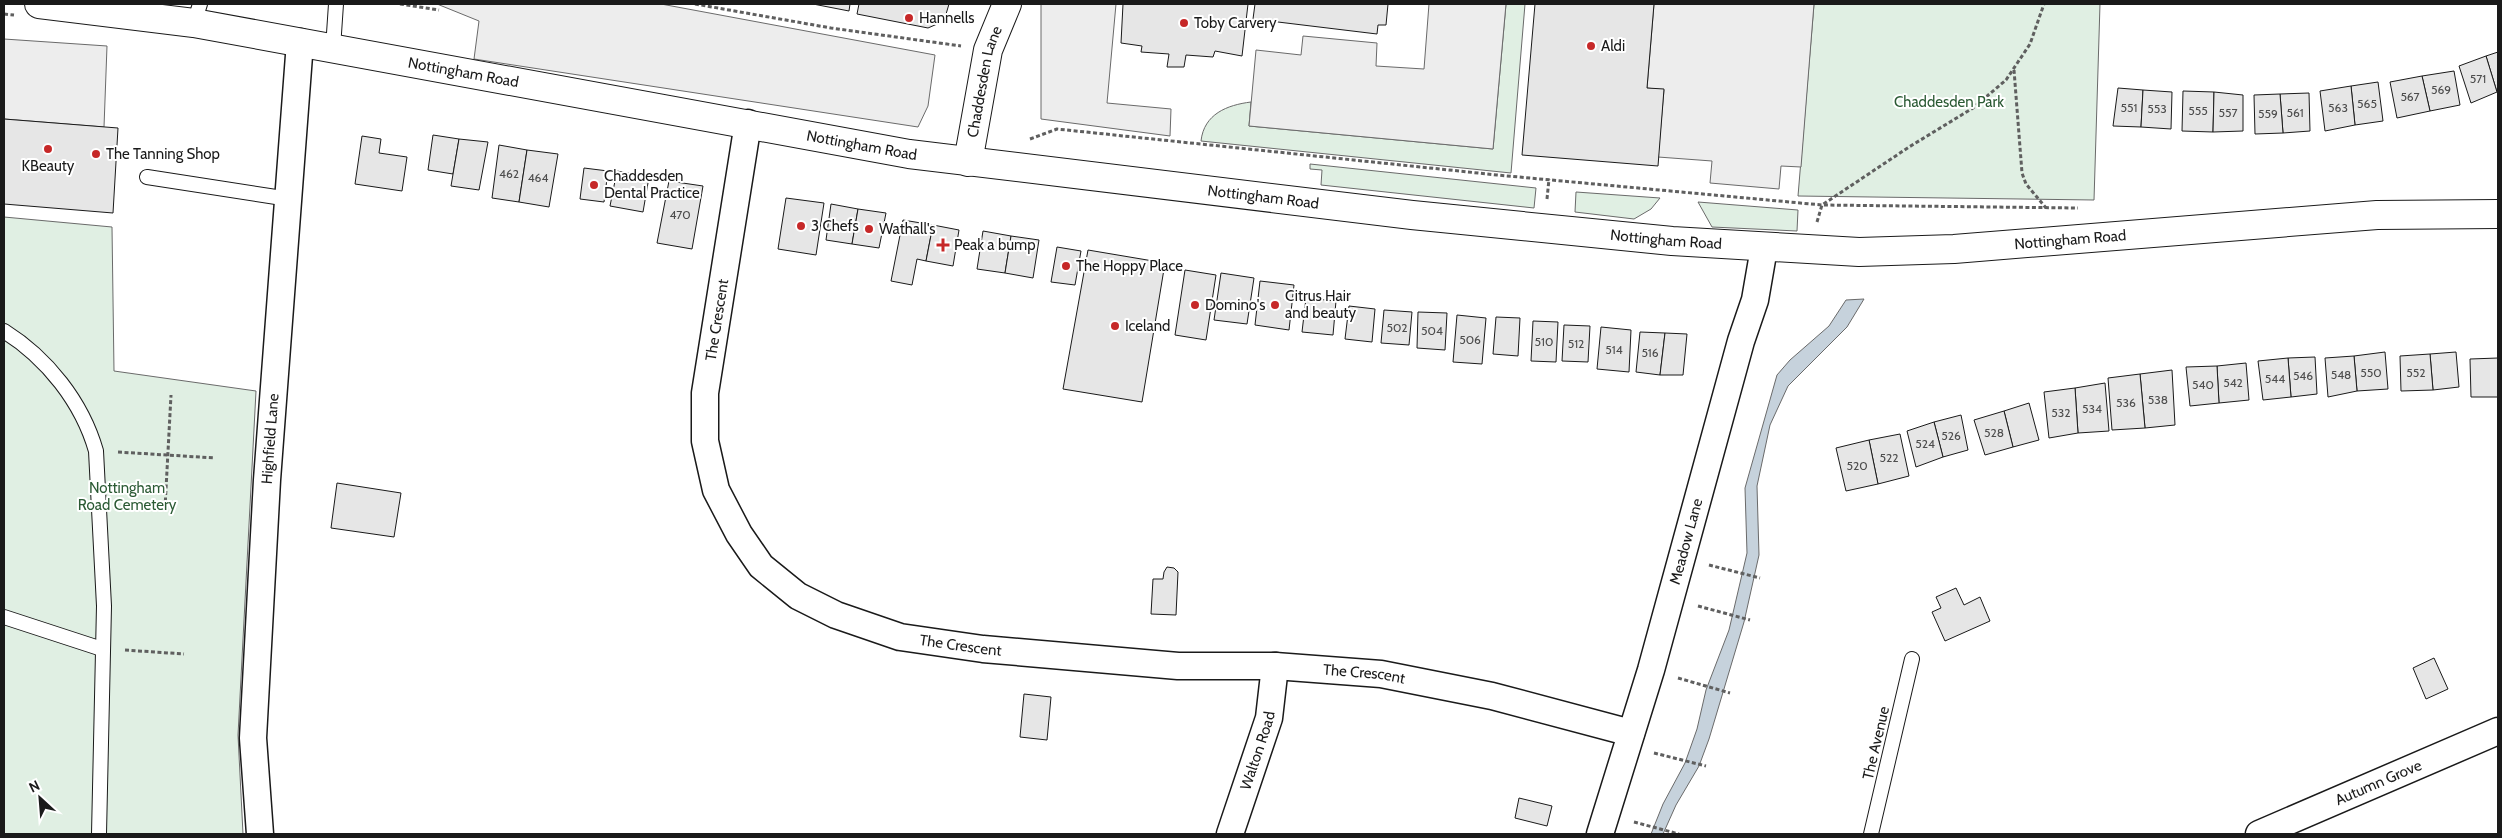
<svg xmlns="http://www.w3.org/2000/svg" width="2502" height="838" font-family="Cabin,sans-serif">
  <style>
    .green { fill: #e0efe3; stroke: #6a6a6a }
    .parking { fill: #ededed; stroke: #6a6a6a }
    .water { fill: #c6d2dc; stroke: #6a6a6a }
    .building { fill: #e6e6e6; stroke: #1a1a1a }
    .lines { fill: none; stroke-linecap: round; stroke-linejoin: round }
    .service-casing { stroke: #1a1a1a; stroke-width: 16 }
    .minor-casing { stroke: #1a1a1a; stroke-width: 29 }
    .tertiary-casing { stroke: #1a1a1a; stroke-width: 30 }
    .path { stroke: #5f5f5f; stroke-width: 3; stroke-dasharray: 4 2.5; stroke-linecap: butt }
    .service { stroke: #fff; stroke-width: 14 }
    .minor { stroke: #fff; stroke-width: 26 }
    .tertiary { stroke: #fff; stroke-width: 28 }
    .poi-dot { fill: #c62828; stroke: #fff; stroke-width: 2 }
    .labels { text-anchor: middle; stroke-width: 4; stroke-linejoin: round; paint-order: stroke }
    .number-label { font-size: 12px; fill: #4d4d4d }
    .poi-label { font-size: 15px; fill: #1a1a1a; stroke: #fff; text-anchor: start }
    .street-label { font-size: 15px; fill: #1a1a1a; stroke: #fff }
    .park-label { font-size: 15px; fill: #2b5a34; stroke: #fff }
  </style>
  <rect width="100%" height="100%" fill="#fff"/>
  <g class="green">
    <path d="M1506 4H1525L1511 173 1201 141C1204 114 1227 105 1251 102L1249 126 1493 149Z"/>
    <polygon points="1814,4 2100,4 2094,200 1798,196"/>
    <polygon points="1310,164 1536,188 1534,208 1321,185 1322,170 1310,169"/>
    <polygon points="1576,192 1660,198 1651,209 1634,219 1575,212"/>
    <polygon points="1698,202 1798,210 1797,231 1712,227"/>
    <polygon points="4,217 112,227 114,371 256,391 238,735 243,834 4,834"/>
  </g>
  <g class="parking">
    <polygon points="437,4 661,4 935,55 928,106 918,127 474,59 479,21"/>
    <polygon points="1041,4 1116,4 1107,103 1171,109 1170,136 1041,119"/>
    <polygon points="1429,4 1506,4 1493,149 1249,126 1256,50 1301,55 1303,36 1377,43 1376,66 1424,69"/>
    <polygon points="1654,4 1814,4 1801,167 1781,166 1779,189 1710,183 1712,161 1658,157 1664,90 1647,88"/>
    <polygon points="4,39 107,46 104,127 4,119"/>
  </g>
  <polygon class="water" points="1864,299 1847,327 1788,386 1770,425 1757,486 1759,555 1744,622 1709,739 1699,766 1676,805 1663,834 1651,834 1663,804 1685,763 1697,729 1706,690 1729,630 1747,553 1745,488 1777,375 1790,360 1829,326 1846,300"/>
  <g class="building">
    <polygon points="813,4 850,4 849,11"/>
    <polygon points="859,4 949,4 944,21 928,28 857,14"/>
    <polygon points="1123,4 1248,4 1242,56 1215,51 1213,57 1186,55 1184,67 1167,67 1169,54 1141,52 1142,46 1121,43"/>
    <polygon points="1255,4 1388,4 1386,25 1378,25 1377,34 1253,19"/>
    <polygon points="1535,4 1654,4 1647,88 1664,89 1658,166 1522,155"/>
    <polygon points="2498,52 2498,92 2497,92 2486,56"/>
    <polygon points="2486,56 2497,92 2471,103 2459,66"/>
    <polygon points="2454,71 2460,105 2430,111 2422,76"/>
    <polygon points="2422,76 2430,111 2397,118 2390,82"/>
    <polygon points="2378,82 2383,121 2355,125 2351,86"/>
    <polygon points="2351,86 2355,125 2325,131 2320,91"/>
    <polygon points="2118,88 2143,90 2141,127 2113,126"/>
    <polygon points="2143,90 2172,92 2171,129 2141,127"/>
    <polygon points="2183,91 2214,92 2213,132 2182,131"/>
    <polygon points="2214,92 2243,95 2243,131 2213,132"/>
    <polygon points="2309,93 2310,131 2283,133 2280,94"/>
    <polygon points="2280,94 2283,133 2255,134 2254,95"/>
    <polygon points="4,119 118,128 113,213 4,204"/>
    <polygon points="433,135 459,139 453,174 428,170"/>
    <polygon points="362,136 381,139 379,153 407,157 402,191 355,184"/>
    <polygon points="459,139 488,142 479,190 451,186"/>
    <polygon points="499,145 527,150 519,202 492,198"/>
    <polygon points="527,150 558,154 549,207 519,202"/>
    <polygon points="584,168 608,171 604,202 580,199"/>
    <polygon points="617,171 649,177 643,212 610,206"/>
    <polygon points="669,181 703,186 692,249 657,243"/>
    <polygon points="786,198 824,203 816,255 778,249"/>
    <polygon points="831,204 858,209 852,244 826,240"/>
    <polygon points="858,209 886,213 879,248 852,244"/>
    <polygon points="903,220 933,225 926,261 917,259 912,285 891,281"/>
    <polygon points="933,225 959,230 953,266 926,261"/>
    <polygon points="983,231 1011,236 1005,273 977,269"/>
    <polygon points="1011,236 1039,240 1033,278 1005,273"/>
    <polygon points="1057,247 1081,251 1075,285 1051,282"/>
    <polygon points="1088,250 1165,263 1142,402 1063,389"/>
    <polygon points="1185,270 1216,275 1206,340 1175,335"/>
    <polygon points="1221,273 1254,278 1247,324 1214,320"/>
    <polygon points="1260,281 1294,285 1289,330 1255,325"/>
    <polygon points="1306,298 1336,301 1333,335 1302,332"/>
    <polygon points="1349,306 1375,309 1372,342 1345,339"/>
    <polygon points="1384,310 1412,312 1409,345 1381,343"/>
    <polygon points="1418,312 1447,313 1445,350 1417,348"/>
    <polygon points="1457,315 1486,318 1482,364 1453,362"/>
    <polygon points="1496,317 1520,318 1518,356 1493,354"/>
    <polygon points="1533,321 1558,322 1556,362 1531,361"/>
    <polygon points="1564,325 1590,326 1588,362 1562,361"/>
    <polygon points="1601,327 1631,330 1629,372 1597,369"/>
    <polygon points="1640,332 1665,333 1660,375 1636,372"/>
    <polygon points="1665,333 1687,334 1683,375 1660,375"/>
    <polygon points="2385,352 2388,389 2357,391 2354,356"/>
    <polygon points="2456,352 2459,387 2433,390 2430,354"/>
    <polygon points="2430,354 2433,390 2401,391 2400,356"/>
    <polygon points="2354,356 2357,391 2328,397 2325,358"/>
    <polygon points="2315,357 2317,394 2291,397 2288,358"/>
    <polygon points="2288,358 2291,397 2263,400 2258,361"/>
    <polygon points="2498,358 2498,397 2471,397 2470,359"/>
    <polygon points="2246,363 2249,400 2219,403 2217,366"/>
    <polygon points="2217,366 2219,403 2190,406 2186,367"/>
    <polygon points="2172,370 2175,425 2145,428 2140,374"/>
    <polygon points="2140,374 2145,428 2112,430 2108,378"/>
    <polygon points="2105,383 2109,431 2078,433 2075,388"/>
    <polygon points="2075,388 2078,433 2049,438 2044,392"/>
    <polygon points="2029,403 2039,440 2013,447 2004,411"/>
    <polygon points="2004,411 2013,447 1985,455 1974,420"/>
    <polygon points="1961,415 1968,450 1943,457 1934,422"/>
    <polygon points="1934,422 1943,457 1916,467 1907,431"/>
    <polygon points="1900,434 1909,476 1878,484 1869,440"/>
    <polygon points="1869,440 1878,484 1846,491 1836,448"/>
    <polygon points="337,483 401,493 394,537 331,528"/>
    <polygon points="1167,567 1174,568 1178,572 1176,615 1151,614 1153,579 1163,579 1164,572"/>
    <polygon points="1956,588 1964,605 1980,597 1990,621 1945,641 1932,612 1941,608 1936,597"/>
    <polygon points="2434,658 2448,689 2426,699 2413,668"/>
    <polygon points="1024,694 1051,697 1047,740 1020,737"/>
    <polygon points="1519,798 1552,806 1547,826 1515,818"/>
  </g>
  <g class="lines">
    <defs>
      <g id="service">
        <polyline points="194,23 200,4"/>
        <polyline points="333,48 336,4"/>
        <polyline points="147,177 289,199"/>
        <path d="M4 331C47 358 82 402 96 451L104 606 99 834"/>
        <polyline points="4,617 102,649"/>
        <polyline points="1871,834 1912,659"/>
      </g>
      <g id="minor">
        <path id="s1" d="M748 123 705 393V441L716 490 739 534 761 566 798 596 836 615 900 637 983 649 1178 666H1275L1381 674 1492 696 1631 733"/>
        <path id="s2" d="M260 834 253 738 267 480 300 42"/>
        <path id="s3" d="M1230 834 1269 718 1275 666"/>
        <path id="s4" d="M1600 834 1651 670 1741 341 1755 300 1764 248"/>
        <path id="s5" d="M2259 834 2498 731"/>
      </g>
      <g id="tertiary">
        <path id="s6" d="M39 4 194 23 909 154 1412 215 1672 241 1859 252 1954 249 2377 215 2498 214"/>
        <path id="s7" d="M968 162 988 50 1007 4"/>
      </g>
    </defs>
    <use href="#service" class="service-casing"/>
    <use href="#minor" class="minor-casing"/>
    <use href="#tertiary" class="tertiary-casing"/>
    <g class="path">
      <polyline points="400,4 439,10"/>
      <polyline points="695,4 831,28 961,46"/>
      <polyline points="4,14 14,15"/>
      <polyline points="2014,70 2022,173 2026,184 2046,208"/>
      <polyline points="1030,139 1057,129 1497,175 1822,205 2078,208"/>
      <polyline points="1547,199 1549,179"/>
      <polyline points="1817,222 1822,205 1909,147 1973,108 2006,80 2030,44 2044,4"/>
      <polyline points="118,452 215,458"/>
      <polyline points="165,508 171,395"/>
      <polyline points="1709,565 1760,578"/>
      <polyline points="1698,606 1750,620"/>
      <polyline points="125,650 184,654"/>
      <polyline points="1678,678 1730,693"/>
      <polyline points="1654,753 1706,766"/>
      <polyline points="1634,822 1679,834"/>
    </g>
    <use href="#service" class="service"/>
    <use href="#minor" class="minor"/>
    <use href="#tertiary" class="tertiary"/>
  </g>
  <g class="poi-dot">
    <circle cx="909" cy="18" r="5"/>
    <circle cx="1184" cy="23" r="5"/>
    <circle cx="1591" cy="46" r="5"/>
    <circle cx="48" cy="149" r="5"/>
    <circle cx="96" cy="154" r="5"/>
    <circle cx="594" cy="185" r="5"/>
    <circle cx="801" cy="226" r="5"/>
    <circle cx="869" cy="229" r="5"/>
    <path d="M940.5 237.5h5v5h5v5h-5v5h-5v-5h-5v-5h5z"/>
    <circle cx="1066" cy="266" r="5"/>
    <circle cx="1195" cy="305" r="5"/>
    <circle cx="1275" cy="305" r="5"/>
    <circle cx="1115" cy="326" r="5"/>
  </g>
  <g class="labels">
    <g class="number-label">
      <text x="2478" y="83">571</text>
      <text x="2441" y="94">569</text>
      <text x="2410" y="101">567</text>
      <text x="2367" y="108">565</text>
      <text x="2129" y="112">551</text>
      <text x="2338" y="112">563</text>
      <text x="2157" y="113">553</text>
      <text x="2198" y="115">555</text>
      <text x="2228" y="117">557</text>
      <text x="2295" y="117">561</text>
      <text x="2268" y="118">559</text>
      <text x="509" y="178">462</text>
      <text x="538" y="182">464</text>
      <text x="680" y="219">470</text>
      <text x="1397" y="332">502</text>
      <text x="1432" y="335">504</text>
      <text x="1470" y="344">506</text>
      <text x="1544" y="346">510</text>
      <text x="1576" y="348">512</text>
      <text x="1614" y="354">514</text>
      <text x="1650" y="357">516</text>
      <text x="2371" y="377">550</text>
      <text x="2416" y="377">552</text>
      <text x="2341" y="379">548</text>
      <text x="2303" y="380">546</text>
      <text x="2275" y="383">544</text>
      <text x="2233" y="387">542</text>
      <text x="2203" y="389">540</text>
      <text x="2158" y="404">538</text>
      <text x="2126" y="407">536</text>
      <text x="2092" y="413">534</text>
      <text x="2061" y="417">532</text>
      <text x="1994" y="437">528</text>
      <text x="1951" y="440">526</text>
      <text x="1925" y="448">524</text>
      <text x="1889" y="462">522</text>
      <text x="1857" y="470">520</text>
    </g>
    <g class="poi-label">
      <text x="919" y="23">Hannells</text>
      <text x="1194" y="28">Toby Carvery</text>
      <text x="1601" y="51">Aldi</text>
      <text x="106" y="159">The Tanning Shop</text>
      <text x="48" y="171" text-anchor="middle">KBeauty</text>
      <text x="604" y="181">Chaddesden<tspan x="604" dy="17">Dental Practice</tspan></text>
      <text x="811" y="231">3 Chefs</text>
      <text x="879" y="234">Wathall's</text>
      <text x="954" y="250">Peak a bump</text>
      <text x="1076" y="271">The Hoppy Place</text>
      <text x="1285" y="301">Citrus Hair<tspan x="1285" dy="17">and beauty</tspan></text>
      <text x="1205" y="310">Domino's</text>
      <text x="1125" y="331">Iceland</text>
    </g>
    <g class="street-label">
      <text dy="5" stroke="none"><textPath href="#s6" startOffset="430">Nottingham Road</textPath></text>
      <text dy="5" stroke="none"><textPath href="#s7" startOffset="82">Chaddesden Lane</textPath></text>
      <text dy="5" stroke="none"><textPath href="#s6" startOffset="835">Nottingham Road</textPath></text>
      <text dy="5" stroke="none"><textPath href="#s6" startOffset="1240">Nottingham Road</textPath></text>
      <text dy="5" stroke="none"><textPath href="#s6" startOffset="1645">Nottingham Road</textPath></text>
      <text dy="5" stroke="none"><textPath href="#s6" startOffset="2050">Nottingham Road</textPath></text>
      <text transform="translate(717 320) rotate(-81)" y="5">The Crescent</text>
      <text dy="5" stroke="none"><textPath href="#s2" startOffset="396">Highfield Lane</textPath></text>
      <text dy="5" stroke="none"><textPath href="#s4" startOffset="305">Meadow Lane</textPath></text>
      <text dy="5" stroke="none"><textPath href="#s1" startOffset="679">The Crescent</textPath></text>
      <text dy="5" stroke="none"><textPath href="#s1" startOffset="1084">The Crescent</textPath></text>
      <text transform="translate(1876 743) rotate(-77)" y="5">The Avenue</text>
      <text dy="5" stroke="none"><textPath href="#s3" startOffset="88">Walton Road</textPath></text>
      <text dy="5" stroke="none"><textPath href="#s5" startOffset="130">Autumn Grove</textPath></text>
    </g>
    <g class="park-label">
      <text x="1949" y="107">Chaddesden Park</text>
      <text x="127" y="493">Nottingham<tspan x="127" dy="17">Road Cemetery</tspan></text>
    </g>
  </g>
  <rect width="2502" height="838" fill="none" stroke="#1a1a1a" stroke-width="10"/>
  <g transform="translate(40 798) rotate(334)" stroke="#ffffff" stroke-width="4" paint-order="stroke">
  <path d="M0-4L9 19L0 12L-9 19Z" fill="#1a1a1a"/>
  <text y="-8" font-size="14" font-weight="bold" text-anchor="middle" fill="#1a1a1a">N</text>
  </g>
</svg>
